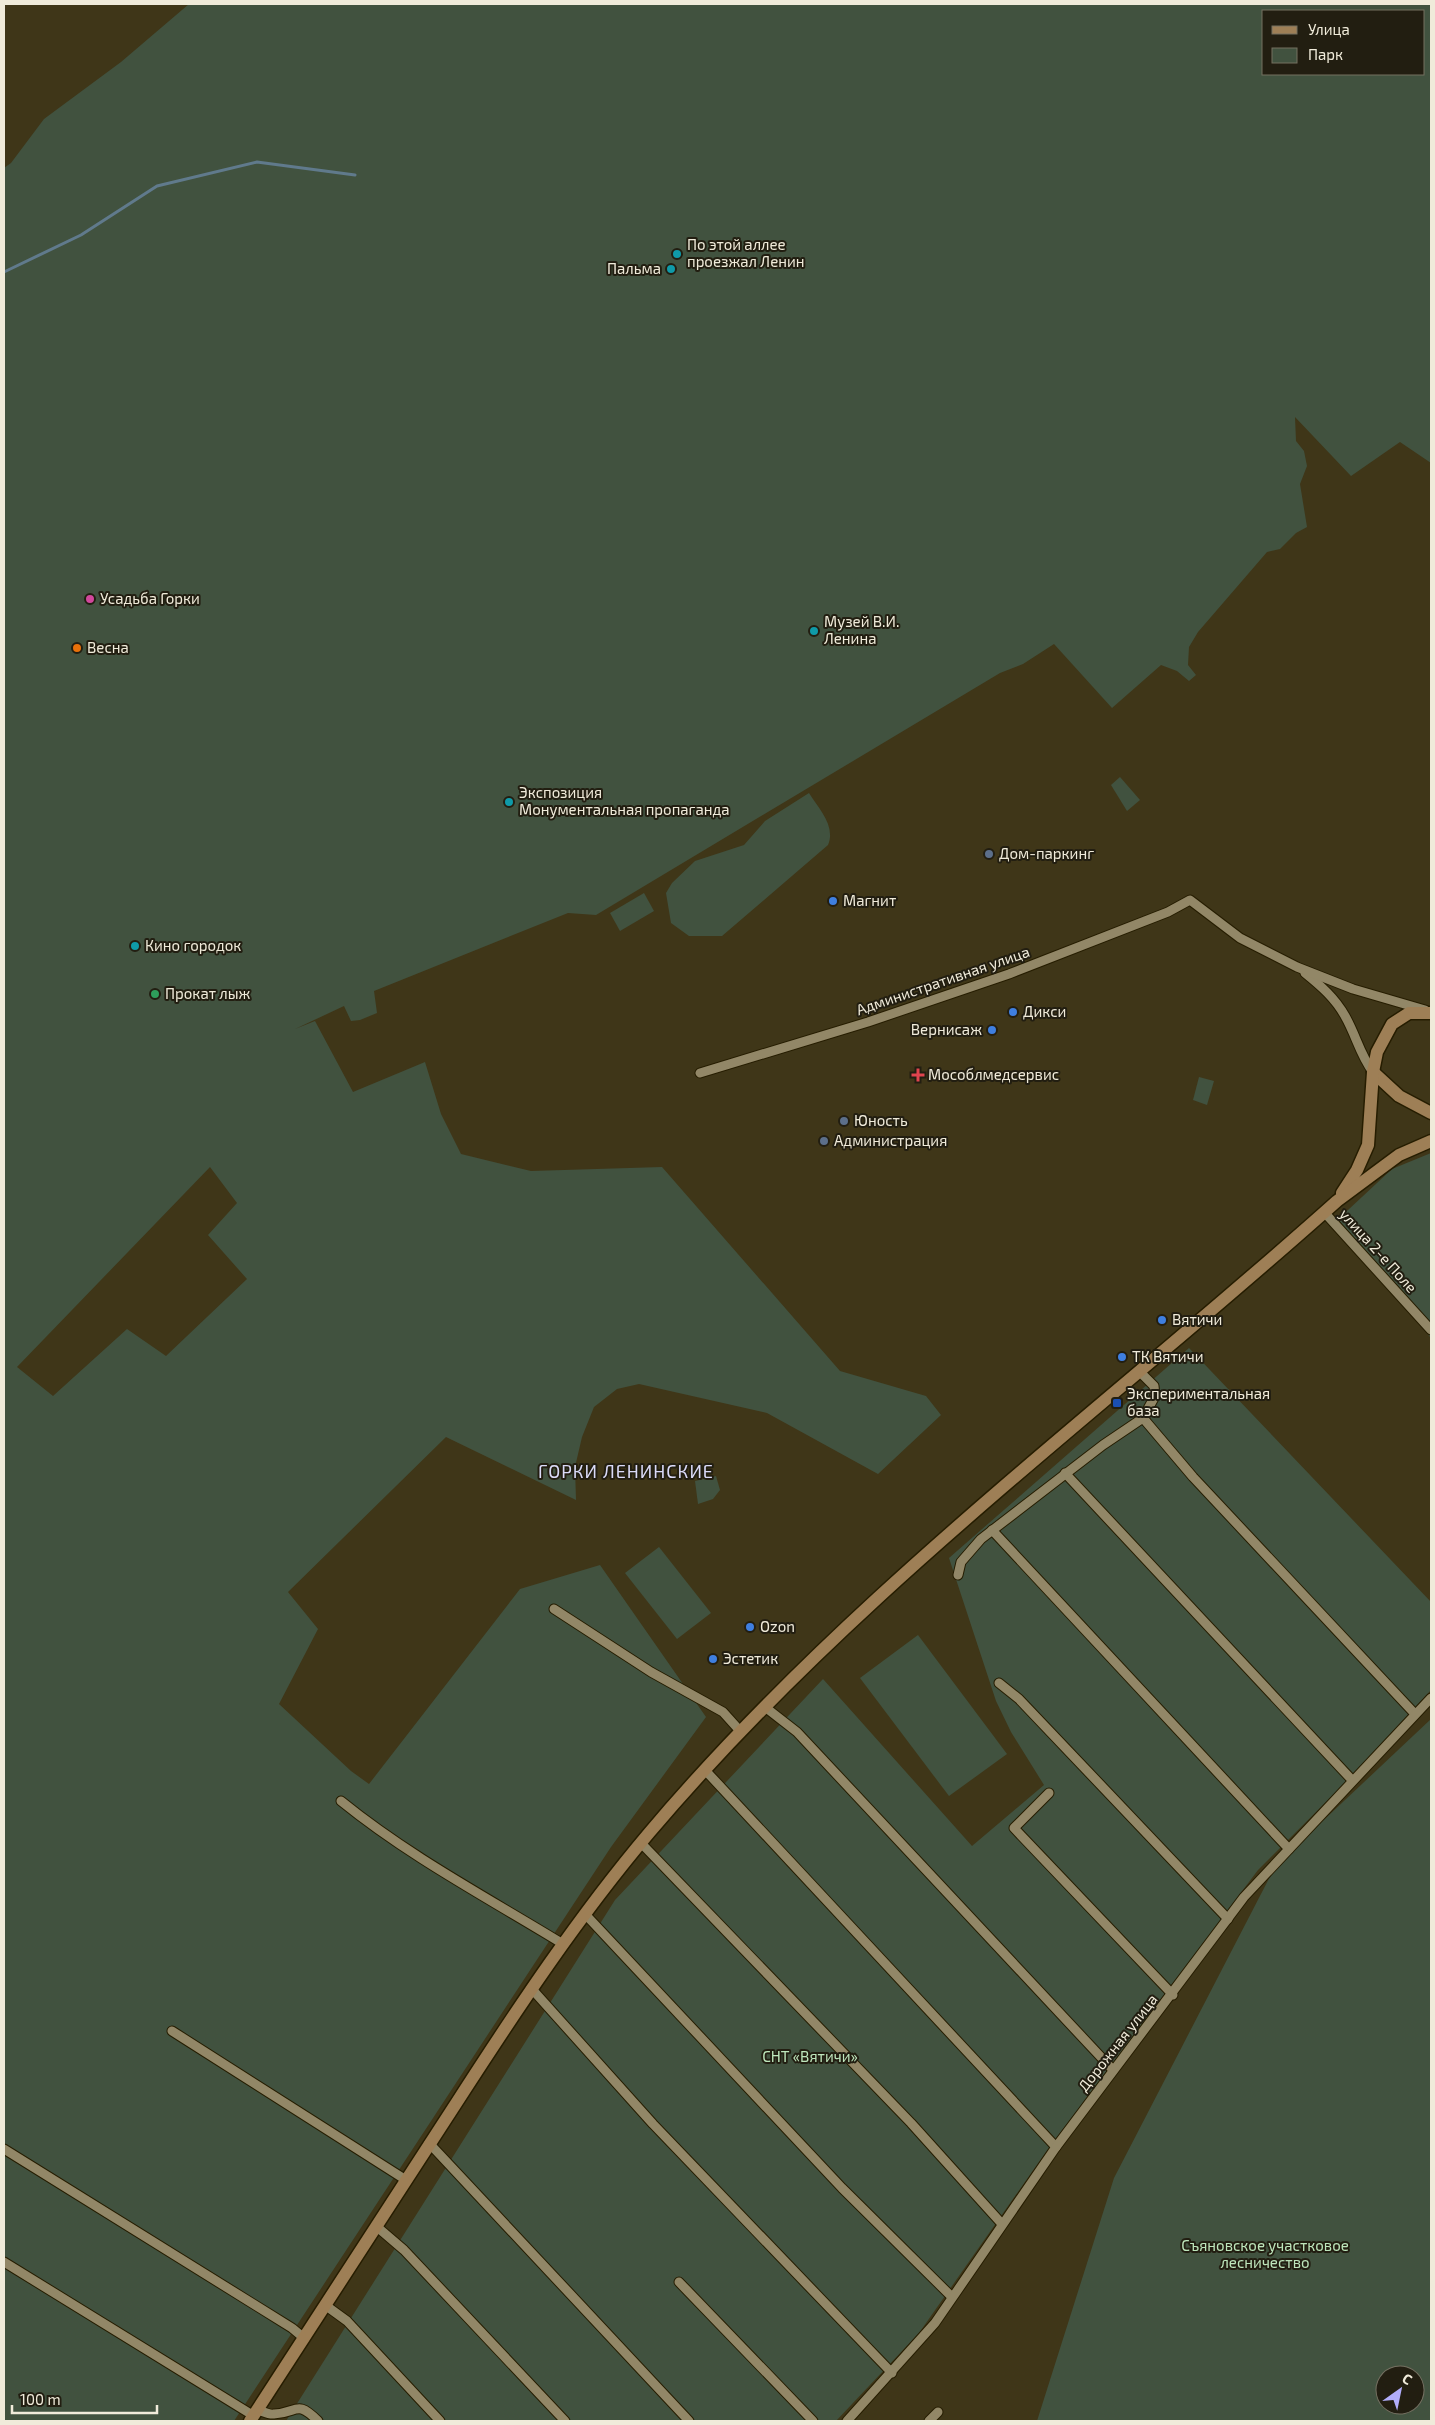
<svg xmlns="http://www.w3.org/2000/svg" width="1435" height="2425" font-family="'Exo 2',sans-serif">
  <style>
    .green { fill: #41523f; fill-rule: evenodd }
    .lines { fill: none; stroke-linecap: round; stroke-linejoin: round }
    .stream { stroke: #607a8c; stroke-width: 3 }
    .street-casing { stroke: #261d00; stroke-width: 11 }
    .secondary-casing { stroke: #261d00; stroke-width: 15 }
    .street { stroke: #928767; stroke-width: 9 }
    .secondary { stroke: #9e7f56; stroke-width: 12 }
    .culture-dot { fill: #0f9aa8; stroke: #221e11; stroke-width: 2 }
    .hotel-dot { fill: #d1479c; stroke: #221e11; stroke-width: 2 }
    .food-dot { fill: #e8710a; stroke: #221e11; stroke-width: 2 }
    .service-dot { fill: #5c6f8a; stroke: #221e11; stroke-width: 2 }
    .shop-dot { fill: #3f7fe0; stroke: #221e11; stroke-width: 2 }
    .leisure-dot { fill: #2e9e5b; stroke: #221e11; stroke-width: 2 }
    .health-dot { fill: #e0444e; stroke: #221e11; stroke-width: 2 }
    .transit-dot { fill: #1a4fb4; stroke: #221e11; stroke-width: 2 }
    .labels { text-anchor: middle; stroke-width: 4; stroke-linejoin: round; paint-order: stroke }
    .poi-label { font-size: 15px; fill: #f0ebda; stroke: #221e11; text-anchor: start }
    .street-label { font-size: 15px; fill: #f0ebda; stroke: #221e11 }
    .park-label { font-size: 15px; fill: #bee6bc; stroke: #221e11 }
    .quarter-label { font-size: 18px; letter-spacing: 1px; fill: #dadaf7; stroke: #221e11 }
  </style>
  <rect width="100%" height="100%" fill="#3f3618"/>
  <g class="green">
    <path d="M189 4H1431V463L1400 442 1351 476 1295 417 1296 441 1304 451 1307 466 1300 484 1307 527 1296 533 1280 549 1267 552 1198 632 1189 647 1188 665 1196 675 1189 681 1177 671 1161 665 1112 708 1054 644 1023 664 1000 673 596 915 568 913 374 991 377 1013 360 1020 351 1021 344 1006 295 1029 315 1021 353 1092 425 1062 441 1114 461 1154 531 1171 662 1167 840 1371 926 1396 941 1415 878 1474 767 1413 639 1384 617 1389 594 1407 582 1437 575 1467 576 1500 446 1437 288 1592 318 1629 279 1704 351 1771 369 1784 520 1589 600 1565 706 1717 611 1847 234 2421H4V168L11 163 44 119 121 62ZM1264 11H1424V74H1264ZM210 1167 237 1203 208 1235 247 1279 166 1356 127 1329 53 1396 17 1367Z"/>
    <polygon points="1120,777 1140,800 1127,811 1111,785"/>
    <path d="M809 793C819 809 836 826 828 845L722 936H689L671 923 666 893 672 883 695 861 744 845 765 821Z"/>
    <polygon points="644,893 654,911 620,931 610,913"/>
    <polygon points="1199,1077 1214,1081 1207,1105 1193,1100"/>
    <polygon points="1431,1153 1431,1338 1333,1224 1392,1169"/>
    <polygon points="1189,1348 1431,1602 1431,1690 1344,1784 1258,1870 1048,2149 919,2333 836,2421 286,2421 615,1900 823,1679 972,1846 1044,1785 1011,1732 996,1701 949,1558"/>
    <polygon points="716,1476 720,1490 713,1499 698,1504 695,1481"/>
    <polygon points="659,1547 711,1613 677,1639 625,1573"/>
    <polygon points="918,1635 1007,1754 949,1796 860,1678"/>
    <path d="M1431 1719V2421H1037L1114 2178 1276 1865ZM1385 2375H1415V2405H1385Z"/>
  </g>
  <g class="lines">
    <polyline class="stream" points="4,272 81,235 157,186 257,162 355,175"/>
    <defs>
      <g id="street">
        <path d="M1305 973C1321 986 1335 998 1345 1016 1356 1035 1360 1055 1373 1072"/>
        <polyline points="700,1073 868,1022 1009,974 1168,912 1190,900 1240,938 1297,967 1353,989 1425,1010"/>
        <polyline points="1324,1212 1431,1330"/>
        <polyline points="1143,1418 1193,1477 1415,1714"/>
        <polyline points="1065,1473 1352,1780"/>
        <polyline points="992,1530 1289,1849"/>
        <polyline points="958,1575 961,1562 981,1539 1103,1445 1143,1418 1155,1396 1154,1386 1139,1371"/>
        <polyline points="554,1609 651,1672 723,1712 741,1732"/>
        <polyline points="999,1683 1019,1699 1228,1919"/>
        <polyline points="765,1707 797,1732 1113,2070"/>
        <polyline points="705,1770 1056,2147"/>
        <polyline points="1049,1793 1014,1828 1173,1995"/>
        <path d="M341 1801C410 1857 488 1898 563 1944"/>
        <polyline points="641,1843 911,2123 1002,2224"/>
        <polyline points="585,1914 842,2188 952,2297"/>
        <polyline points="531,1988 653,2124 892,2373"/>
        <polyline points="172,2031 406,2180"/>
        <polyline points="429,2143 689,2421"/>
        <polyline points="4,2149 292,2328 304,2338"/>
        <polyline points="376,2226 404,2250 565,2421"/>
        <polyline points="4,2262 254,2416"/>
        <polyline points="679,2282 813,2421"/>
        <polyline points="325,2305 347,2321 440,2421"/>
        <path d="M258 2410C262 2411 269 2415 274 2414 298 2413 296 2399 318 2421"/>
        <polyline points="847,2421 935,2323 1056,2147 1244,1897 1431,1698"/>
        <polyline points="929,2421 938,2412"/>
      </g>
      <g id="secondary">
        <polyline points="1373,1072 1399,1096 1431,1113"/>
        <polyline points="1342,1193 1357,1170 1368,1145 1373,1072 1377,1052 1392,1024 1409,1013 1431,1013"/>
        <path d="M250 2421C319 2315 388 2208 457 2102 517 2009 578 1917 649 1833 850 1595 1106 1408 1337 1201L1399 1155 1431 1141"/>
      </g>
    </defs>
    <use href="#street" class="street-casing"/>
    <use href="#secondary" class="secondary-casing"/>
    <use href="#street" class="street"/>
    <use href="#secondary" class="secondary"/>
  </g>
  <g class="culture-dot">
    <circle cx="677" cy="254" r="5"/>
    <circle cx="671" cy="269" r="5"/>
    <circle cx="814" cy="631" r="5"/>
    <circle cx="509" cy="802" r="5"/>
    <circle cx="135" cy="946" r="5"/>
  </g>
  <circle class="hotel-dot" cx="90" cy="599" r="5"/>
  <circle class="food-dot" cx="77" cy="648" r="5"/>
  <g class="service-dot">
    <circle cx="989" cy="854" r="5"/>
    <circle cx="844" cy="1121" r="5"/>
    <circle cx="824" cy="1141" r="5"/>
  </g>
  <g class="shop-dot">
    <circle cx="833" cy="901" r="5"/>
    <circle cx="1013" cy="1012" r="5"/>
    <circle cx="992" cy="1030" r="5"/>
    <circle cx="1162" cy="1320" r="5"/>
    <circle cx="1122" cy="1357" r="5"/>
    <circle cx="750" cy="1627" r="5"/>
    <circle cx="713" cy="1659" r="5"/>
  </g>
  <circle class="leisure-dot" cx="155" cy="994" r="5"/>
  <path class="health-dot" d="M915.5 1067.5h5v5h5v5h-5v5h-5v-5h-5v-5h5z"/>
  <rect class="transit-dot" x="1112" y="1398" width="10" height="10" rx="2.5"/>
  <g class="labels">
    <g class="poi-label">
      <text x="687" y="250">По этой аллее<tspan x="687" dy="17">проезжал Ленин</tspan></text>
      <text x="661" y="274" text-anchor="end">Пальма</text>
      <text x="100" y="604">Усадьба Горки</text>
      <text x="824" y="627">Музей В.И.<tspan x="824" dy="17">Ленина</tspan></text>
      <text x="87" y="653">Весна</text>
      <text x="519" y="798">Экспозиция<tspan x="519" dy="17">Монументальная пропаганда</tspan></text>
      <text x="999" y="859">Дом-паркинг</text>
      <text x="843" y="906">Магнит</text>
      <text x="145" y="951">Кино городок</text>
      <text x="165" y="999">Прокат лыж</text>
      <text x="1023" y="1017">Дикси</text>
      <text x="982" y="1035" text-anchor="end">Вернисаж</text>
      <text x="928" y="1080">Мособлмедсервис</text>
      <text x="854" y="1126">Юность</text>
      <text x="834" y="1146">Администрация</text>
      <text x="1172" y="1325">Вятичи</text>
      <text x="1132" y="1362">ТК Вятичи</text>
      <text x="1127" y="1399">Экспериментальная<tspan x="1127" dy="17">база</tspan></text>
      <text x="760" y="1632">Ozon</text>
      <text x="723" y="1664">Эстетик</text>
    </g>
    <g class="street-label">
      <text transform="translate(943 981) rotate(-19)" y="5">Административная улица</text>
      <text transform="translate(1378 1251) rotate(48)" y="5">улица 2-е Поле</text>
      <text transform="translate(1118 2043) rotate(-52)" y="5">Дорожная улица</text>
    </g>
    <g class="park-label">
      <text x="810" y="2062">СНТ «Вятичи»</text>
      <text x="1265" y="2251">Съяновское участковое<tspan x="1265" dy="17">лесничество</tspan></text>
    </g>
    <g class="quarter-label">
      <text x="626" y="1478">ГОРКИ ЛЕНИНСКИЕ</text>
    </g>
  </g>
  <rect width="1435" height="2425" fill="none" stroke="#f0ebda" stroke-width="10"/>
  <rect x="1262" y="10" width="162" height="65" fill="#221e11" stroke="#747061"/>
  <rect x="1272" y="26" width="25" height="8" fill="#9e7f56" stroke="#747061"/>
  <text x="1308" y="35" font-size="15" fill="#f0ebda">Улица</text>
  <rect x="1272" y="48" width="25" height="15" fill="#41523f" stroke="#747061"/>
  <text x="1308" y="60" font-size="15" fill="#f0ebda">Парк</text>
  <g transform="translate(1400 2390) rotate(33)"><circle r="24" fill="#221e11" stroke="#747061"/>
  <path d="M0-4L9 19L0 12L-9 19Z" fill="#b1adfa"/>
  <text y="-8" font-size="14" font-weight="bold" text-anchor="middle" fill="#f0ebda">С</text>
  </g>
  <path d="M12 2405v8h145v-8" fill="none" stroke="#f0ebda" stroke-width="2.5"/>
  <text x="20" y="2405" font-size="15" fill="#f0ebda" stroke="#221e11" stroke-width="4" paint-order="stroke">100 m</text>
</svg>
